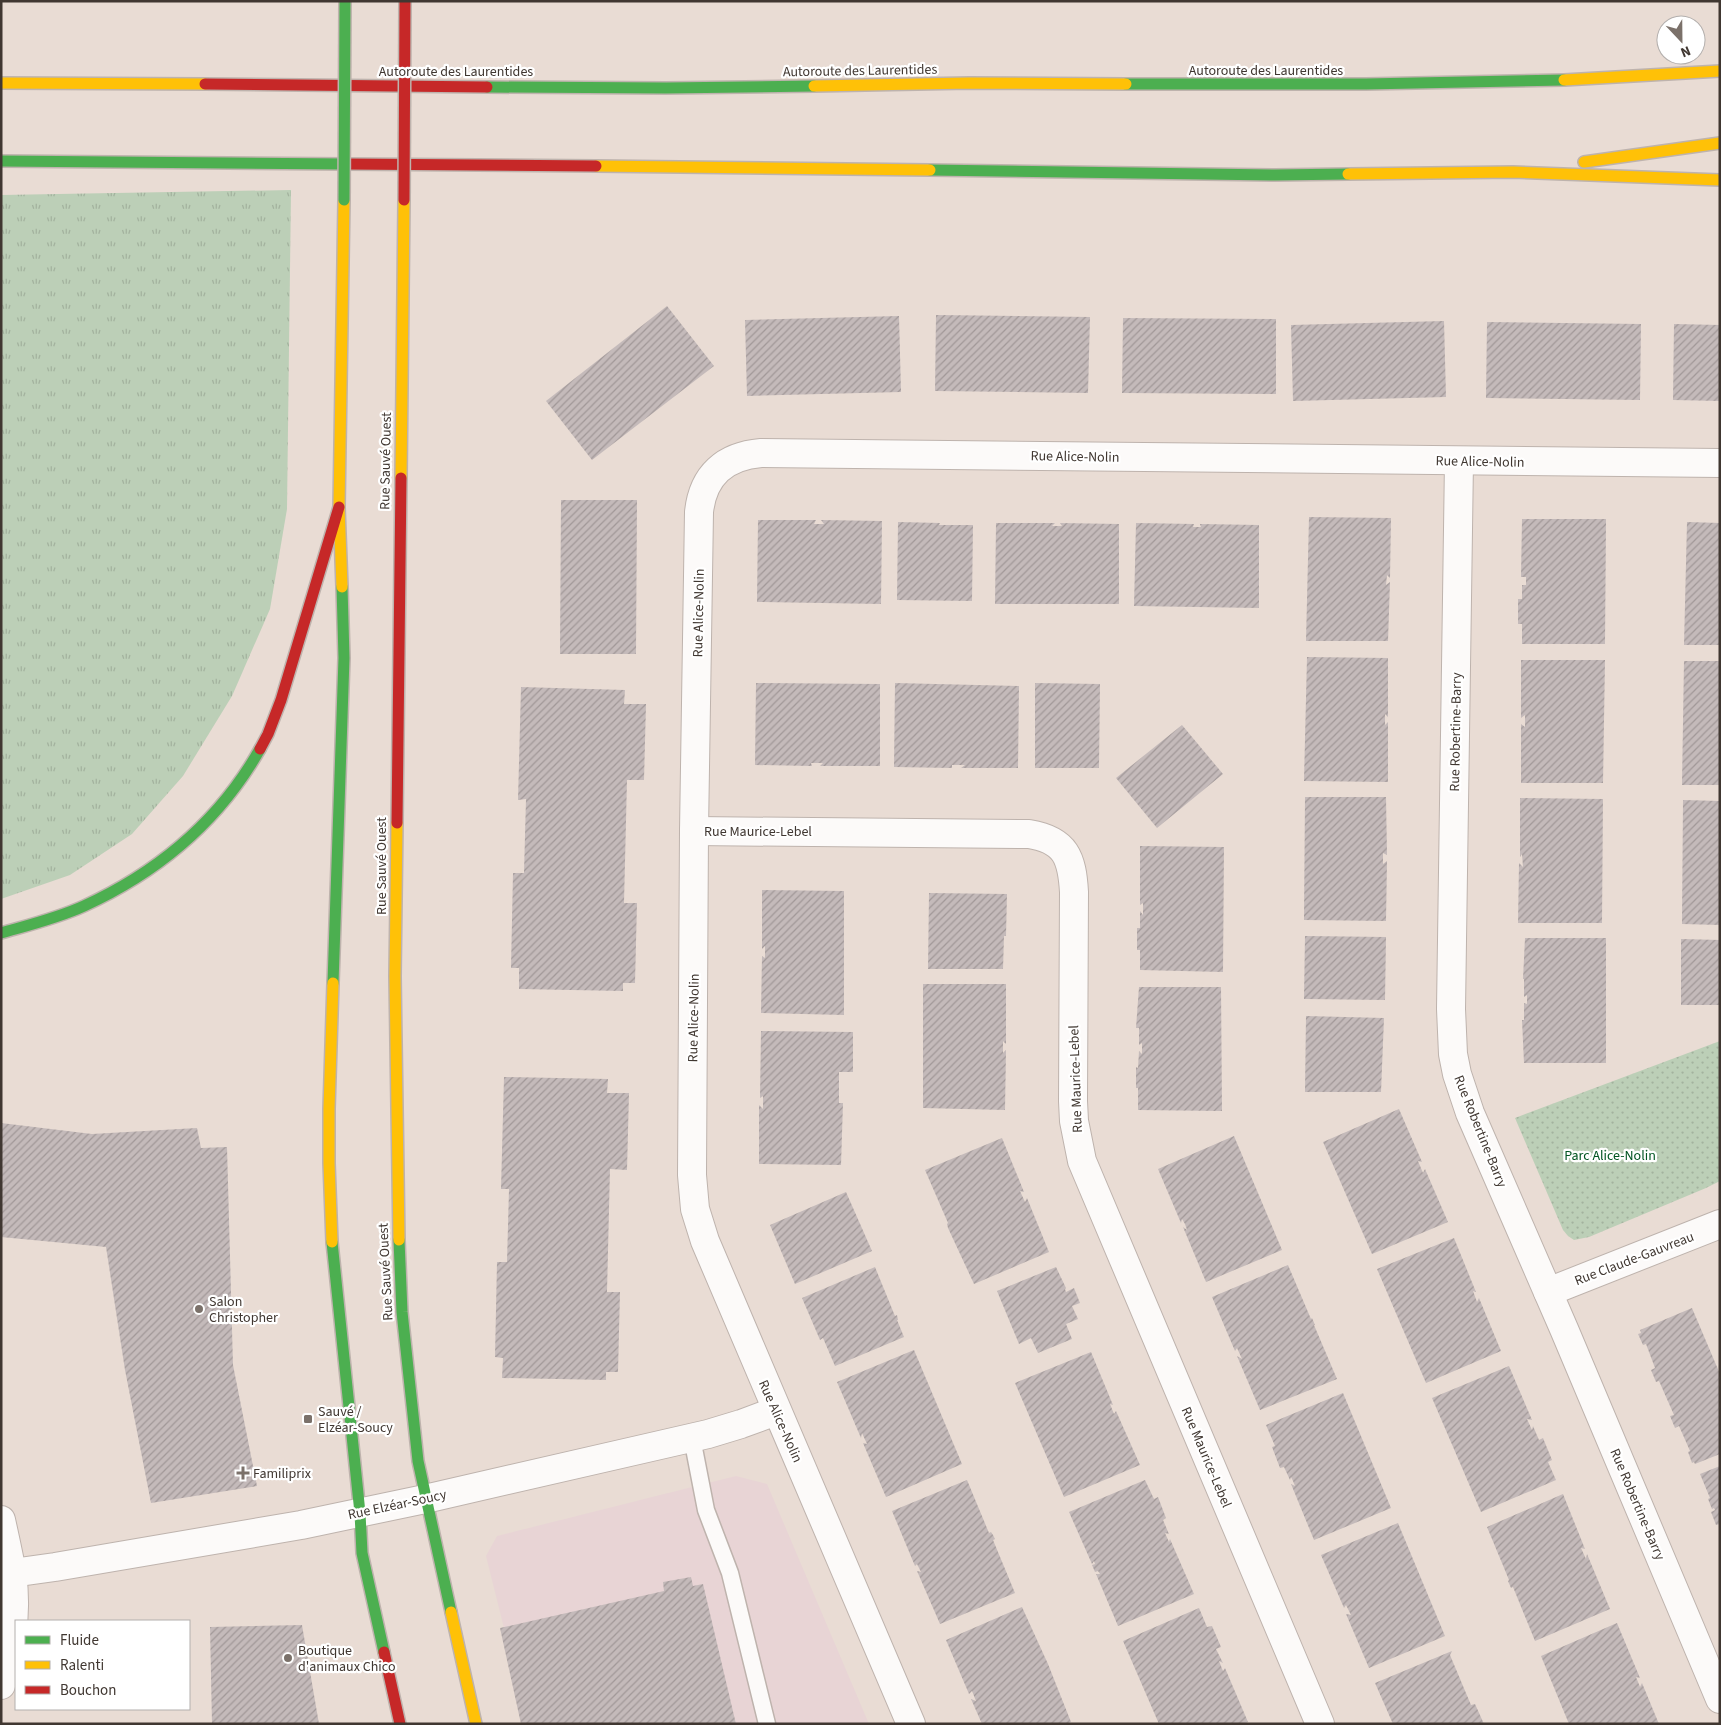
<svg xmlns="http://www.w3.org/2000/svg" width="1721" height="1725" font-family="'Source Sans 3',sans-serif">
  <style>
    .commercial { fill: #e8d4d5 }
    .grass { fill: url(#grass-tufts) }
    .park { fill: url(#park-dots) }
    .building { fill: url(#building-hatch) }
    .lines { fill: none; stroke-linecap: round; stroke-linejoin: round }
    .lane-casing { stroke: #beb3ad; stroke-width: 19 }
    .street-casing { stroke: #beb3ad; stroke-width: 30 }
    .fast-casing { stroke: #beb3ad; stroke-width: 14 }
    .slow-casing { stroke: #beb3ad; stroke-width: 14 }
    .jam-casing { stroke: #beb3ad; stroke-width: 14 }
    .lane { stroke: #fcfaf9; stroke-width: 16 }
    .street { stroke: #fcfaf9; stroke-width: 28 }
    .fast { stroke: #4caf50; stroke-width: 11 }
    .slow { stroke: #ffc107; stroke-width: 11 }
    .jam { stroke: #c62828; stroke-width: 11 }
    .fast-bridge-casing { stroke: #beb3ad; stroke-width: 14; stroke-linecap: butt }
    .jam-bridge-casing { stroke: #beb3ad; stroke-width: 14; stroke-linecap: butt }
    .fast-bridge { stroke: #4caf50; stroke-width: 11 }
    .jam-bridge { stroke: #c62828; stroke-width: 11 }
    .poi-dot { fill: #7b716a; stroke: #fff; stroke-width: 2 }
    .labels { text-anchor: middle; stroke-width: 4.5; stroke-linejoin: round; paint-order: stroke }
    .street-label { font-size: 14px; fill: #403731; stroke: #fff }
    .park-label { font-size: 14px; fill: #005421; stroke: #fff }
    .poi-label { font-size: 14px; fill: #403731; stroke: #fff; text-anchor: start }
  </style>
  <defs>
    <pattern id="grass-tufts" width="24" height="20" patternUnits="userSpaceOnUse" patternTransform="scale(1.25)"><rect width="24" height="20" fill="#bccfb7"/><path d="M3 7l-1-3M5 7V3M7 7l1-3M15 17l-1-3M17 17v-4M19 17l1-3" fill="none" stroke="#a3b29e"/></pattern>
    <pattern id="park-dots" width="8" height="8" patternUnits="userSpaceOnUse" patternTransform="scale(1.25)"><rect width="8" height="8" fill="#bccfb7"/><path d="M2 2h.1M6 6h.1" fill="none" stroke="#a3b29e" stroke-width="1.8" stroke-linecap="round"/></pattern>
    <pattern id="building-hatch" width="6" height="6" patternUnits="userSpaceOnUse" patternTransform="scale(1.25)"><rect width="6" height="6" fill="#c4baba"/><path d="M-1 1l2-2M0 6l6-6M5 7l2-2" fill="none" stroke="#a19898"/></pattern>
  </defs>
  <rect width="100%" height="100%" fill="#e9dcd4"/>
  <polygon class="commercial" points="736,1476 767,1484 869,1724 528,1724 486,1556 497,1536"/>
  <polygon class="grass" points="291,190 287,509 270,609 232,696 183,776 132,834 70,875 1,899 1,195"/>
  <polygon class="park" points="1720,1041 1720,1181 1706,1188 1589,1237 1574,1240 1568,1236 1563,1230 1515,1118"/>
  <g class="building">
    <polygon points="667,306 714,366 592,460 546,401"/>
    <polygon points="936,315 1090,317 1088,393 935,391"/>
    <polygon points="899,316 901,392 747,396 745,320"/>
    <polygon points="1123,318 1276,319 1276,394 1122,393"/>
    <polygon points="1444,321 1446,397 1293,401 1291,325"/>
    <polygon points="1487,322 1641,324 1640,400 1486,398"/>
    <polygon points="1674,324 1720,325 1720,401 1673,400"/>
    <polygon points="561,500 637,500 636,654 560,654"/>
    <polygon points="1309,517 1391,518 1390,578 1387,575 1386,585 1390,582 1388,641 1306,641"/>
    <polygon points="1522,519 1606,519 1605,644 1522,644 1522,624 1518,624 1518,599 1522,599 1522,585 1526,585 1526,577 1521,577"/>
    <polygon points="758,520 816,520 814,524 824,524 821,520 882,521 881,604 757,602"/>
    <polygon points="898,522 940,523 939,525 973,525 972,601 897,600"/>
    <polygon points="1687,522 1720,523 1720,645 1684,645"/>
    <polygon points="996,523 1055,523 1052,526 1062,526 1060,523 1119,524 1119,604 995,604"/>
    <polygon points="1136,523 1194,524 1193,527 1201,527 1200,524 1259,525 1259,608 1134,606"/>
    <polygon points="1307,657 1388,658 1388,717 1385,714 1385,725 1388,722 1388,782 1304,781"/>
    <polygon points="1521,660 1605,660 1603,783 1521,783 1521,724 1525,727 1525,715 1521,718"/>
    <polygon points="1684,661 1720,661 1720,785 1682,785"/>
    <polygon points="756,683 880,684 880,766 820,766 823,763 811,763 812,766 755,765"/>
    <polygon points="895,683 1019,686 1018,768 961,768 965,765 952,765 952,768 894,767"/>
    <polygon points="1035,683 1100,684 1099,768 1035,768"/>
    <polygon points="521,687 625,690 624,704 646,704 644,780 627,780 624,903 637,903 635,983 623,983 623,991 519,989 519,968 511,968 513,873 524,873 526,799 518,800"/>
    <polygon points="1182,725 1223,774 1157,828 1116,778"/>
    <polygon points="1305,797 1386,797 1387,855 1383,853 1383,864 1387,861 1386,921 1304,920"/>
    <polygon points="1520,798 1603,799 1602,923 1518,923 1519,863 1523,867 1522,854 1520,857"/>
    <polygon points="1683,800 1720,801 1720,925 1682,924"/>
    <polygon points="1140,846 1224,847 1223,972 1140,970 1140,950 1137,950 1137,928 1140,928 1140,911 1143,915 1143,903 1140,905"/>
    <polygon points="762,890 844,891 844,1015 761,1013 762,956 765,958 765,946 762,949"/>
    <polygon points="929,893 1007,894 1006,936 1004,936 1003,969 928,969"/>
    <polygon points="1305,936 1386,937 1385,1000 1304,999"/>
    <polygon points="1525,938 1606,938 1606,1063 1524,1063 1522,1020 1524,1020 1524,1003 1527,1004 1527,995 1524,997 1524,979 1523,979"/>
    <polygon points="1681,939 1720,940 1720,1005 1681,1005"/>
    <polygon points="923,984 1006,984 1006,1044 1003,1041 1003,1053 1006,1050 1005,1110 923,1108"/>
    <polygon points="1139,987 1221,987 1222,1111 1138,1110 1138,1088 1136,1088 1136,1067 1138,1068 1139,1051 1142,1054 1142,1043 1139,1045 1139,1028 1136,1028"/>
    <polygon points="1306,1016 1384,1018 1381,1092 1305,1092"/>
    <polygon points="761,1031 853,1032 853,1072 839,1072 839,1103 843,1103 841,1165 759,1164 759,1105 763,1109 763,1096 760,1098"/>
    <polygon points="504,1077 608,1079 607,1093 629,1093 627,1170 610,1169 607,1292 620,1292 618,1372 606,1372 606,1380 502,1378 503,1358 495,1357 497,1262 507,1262 509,1189 501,1189"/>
    <polygon points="1399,1109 1422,1162 1418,1161 1423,1173 1425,1169 1448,1222 1372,1254 1323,1142"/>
    <polygon points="1,1123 92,1134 197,1128 201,1148 227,1147 233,1365 257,1486 151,1503 125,1370 106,1247 1,1237"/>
    <polygon points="1234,1136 1282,1250 1206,1282 1183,1227 1187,1230 1185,1224 1182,1219 1181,1223 1158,1169"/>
    <polygon points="1002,1138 1024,1192 1020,1191 1025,1202 1027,1198 1049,1252 974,1284 948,1228 947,1224 948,1223 925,1170"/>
    <polygon points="846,1192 872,1251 795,1284 770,1225"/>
    <polygon points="1454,1238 1476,1292 1473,1291 1477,1302 1479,1298 1501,1351 1426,1383 1377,1269"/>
    <polygon points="1288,1265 1311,1319 1312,1318 1315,1325 1314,1325 1337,1379 1260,1410 1237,1356 1242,1359 1237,1348 1235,1351 1212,1297"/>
    <polygon points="875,1267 895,1316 897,1315 898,1320 897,1320 904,1337 835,1366 823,1338 820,1340 802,1298"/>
    <polygon points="1056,1267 1066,1288 1065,1289 1066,1292 1074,1288 1080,1303 1072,1306 1078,1319 1066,1324 1072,1339 1038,1353 1031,1338 1019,1344 997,1291"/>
    <polygon points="1692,1308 1720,1374 1720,1454 1695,1464 1694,1462 1692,1463 1688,1452 1690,1451 1679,1426 1675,1428 1670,1416 1674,1415 1659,1381 1656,1382 1651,1370 1655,1368 1646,1344 1643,1345 1638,1334 1641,1333 1640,1330"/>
    <polygon points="914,1350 962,1464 886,1497 863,1443 867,1444 862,1433 861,1438 837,1382"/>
    <polygon points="1091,1352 1113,1405 1110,1404 1114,1414 1116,1411 1140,1465 1064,1497 1015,1383"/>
    <polygon points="1509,1366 1532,1420 1527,1419 1532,1430 1533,1426 1539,1440 1543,1438 1552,1460 1548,1462 1556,1480 1481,1512 1432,1398"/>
    <polygon points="1343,1393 1391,1508 1314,1540 1291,1484 1295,1486 1293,1481 1291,1477 1290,1480 1284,1467 1280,1468 1272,1447 1275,1446 1266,1425"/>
    <polygon points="1720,1466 1720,1524 1716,1525 1711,1512 1715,1510 1714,1508 1712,1509 1708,1499 1710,1498 1700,1474"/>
    <polygon points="967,1480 989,1533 991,1532 993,1535 995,1539 993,1540 1015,1593 940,1624 917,1571 921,1572 917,1564 915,1566 892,1511"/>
    <polygon points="1145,1480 1154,1499 1158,1497 1166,1518 1163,1520 1169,1534 1165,1533 1169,1542 1170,1539 1194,1594 1118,1626 1096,1574 1100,1574 1098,1571 1095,1572 1092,1565 1095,1564 1094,1561 1092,1564 1069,1512"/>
    <polygon points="1563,1494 1585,1549 1581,1548 1586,1559 1587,1554 1610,1609 1535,1641 1513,1587 1511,1588 1508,1581 1509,1580 1487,1527"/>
    <polygon points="1398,1523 1445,1636 1369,1668 1346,1614 1351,1615 1346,1605 1344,1608 1321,1555"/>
    <polygon points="691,1577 693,1586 703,1584 736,1724 521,1724 500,1628 664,1591 663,1582"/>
    <polygon points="1022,1607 1048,1664 1071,1722 1067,1724 982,1724 971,1699 976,1701 972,1691 969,1694 946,1640"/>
    <polygon points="1199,1608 1207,1627 1212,1626 1221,1647 1216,1649 1223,1663 1219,1661 1223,1671 1225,1668 1248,1722 1243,1724 1159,1724 1123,1641"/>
    <polygon points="1617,1623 1640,1678 1636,1677 1640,1687 1642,1683 1659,1724 1569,1724 1541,1656"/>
    <polygon points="302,1625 319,1724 212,1724 210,1627"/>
    <polygon points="1452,1651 1450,1655 1471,1705 1475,1704 1484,1724 1393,1724 1375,1683"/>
  </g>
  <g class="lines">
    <defs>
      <polyline id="lane" points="692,1438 706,1510 730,1573 767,1724"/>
      <g id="street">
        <polyline points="1459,461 1451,1009 1453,1054 1457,1074 1470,1113 1564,1329 1720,1699"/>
        <path d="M694 831 1029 834C1066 840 1072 858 1074 892L1073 1101 1074 1121 1082 1161 1320 1724"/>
        <polyline points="1548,1292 1720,1224"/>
        <path d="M1 1520C5 1538 9 1556 12 1573 17 1610 12 1650 1 1685"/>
        <polyline points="12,1573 55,1567 301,1525 425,1499 708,1434 741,1424 776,1411"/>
        <path d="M911 1724 705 1241 695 1209 692 1175 694 831 699 512C703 475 725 456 761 453L1720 463"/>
      </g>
      <g id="fast">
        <polyline points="1126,84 1366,84 1564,80"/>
        <polyline points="487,87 666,88 814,86"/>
        <polyline points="1,161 346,164"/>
        <polyline points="930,170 1275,175 1348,174"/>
        <path d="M1 933C29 925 58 918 84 906 158 872 220 820 260 749"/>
        <polyline points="333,983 344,658 342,587"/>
        <polyline points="399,1240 402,1312 418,1461 451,1612"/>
        <polyline points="332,1242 360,1513 362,1553 384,1652"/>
      </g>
      <g id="slow">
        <polyline points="1564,80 1720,71"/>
        <polyline points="1,83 205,84"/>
        <polyline points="814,86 969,83 1126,84"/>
        <polyline points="1584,162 1720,143"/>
        <polyline points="596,166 930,170"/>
        <polyline points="1348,174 1513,172 1720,180"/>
        <polyline points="401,478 404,200"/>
        <polyline points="342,587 339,507 344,200"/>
        <polyline points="397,823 395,976 399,1240"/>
        <polyline points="332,1242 329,1163 329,1109 333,983"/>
        <polyline points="451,1612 476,1724"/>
      </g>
      <g id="jam">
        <polyline points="205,84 487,87"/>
        <polyline points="346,164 596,166"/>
        <polyline points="260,749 268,734 281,700 339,507"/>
        <polyline points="397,823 401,478"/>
        <polyline points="384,1652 400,1724"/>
      </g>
    </defs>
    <use href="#lane" class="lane-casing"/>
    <use href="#street" class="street-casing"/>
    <use href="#fast" class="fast-casing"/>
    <use href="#slow" class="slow-casing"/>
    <use href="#jam" class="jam-casing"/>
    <use href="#lane" class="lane"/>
    <use href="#street" class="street"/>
    <use href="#fast" class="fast"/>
    <use href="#slow" class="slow"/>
    <use href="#jam" class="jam"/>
    <defs>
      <polyline id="fast-bridge" points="344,200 345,1"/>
      <polyline id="jam-bridge" points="404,200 405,1"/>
    </defs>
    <use href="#fast-bridge" class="fast-bridge-casing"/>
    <use href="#jam-bridge" class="jam-bridge-casing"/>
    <use href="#fast-bridge" class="fast-bridge"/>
    <use href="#jam-bridge" class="jam-bridge"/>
  </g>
  <g class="poi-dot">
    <circle cx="199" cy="1309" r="5"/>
    <rect x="303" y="1414" width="10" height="10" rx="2.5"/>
    <path d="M240.5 1465.5h5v5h5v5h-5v5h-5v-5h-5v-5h5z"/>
    <circle cx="288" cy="1658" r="5"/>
  </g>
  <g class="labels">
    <g class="street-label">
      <text transform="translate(860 70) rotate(-1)" y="5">Autoroute des Laurentides</text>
      <text x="1266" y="75">Autoroute des Laurentides</text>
      <text x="456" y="76">Autoroute des Laurentides</text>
      <text transform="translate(1075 456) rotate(1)" y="5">Rue Alice-Nolin</text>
      <text transform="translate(385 461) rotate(-89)" y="5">Rue Sauvé Ouest</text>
      <text transform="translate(1480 461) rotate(1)" y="5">Rue Alice-Nolin</text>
      <text transform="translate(698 613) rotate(-89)" y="5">Rue Alice-Nolin</text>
      <text transform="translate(1455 732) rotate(-89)" y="5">Rue Robertine-Barry</text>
      <text x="758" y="836">Rue Maurice-Lebel</text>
      <text transform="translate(381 866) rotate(-90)" y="5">Rue Sauvé Ouest</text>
      <text transform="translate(693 1018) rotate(-89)" y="5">Rue Alice-Nolin</text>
      <text transform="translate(1075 1079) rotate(-92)" y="5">Rue Maurice-Lebel</text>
      <text transform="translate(1481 1131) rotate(68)" y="5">Rue Robertine-Barry</text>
      <text transform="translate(1634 1258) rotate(-21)" y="5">Rue Claude-Gauvreau</text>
      <text transform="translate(385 1272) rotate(-93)" y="5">Rue Sauvé Ouest</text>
      <text transform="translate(781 1421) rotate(66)" y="5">Rue Alice-Nolin</text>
      <text transform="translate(1207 1457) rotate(67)" y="5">Rue Maurice-Lebel</text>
      <text transform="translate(397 1504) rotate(-12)" y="5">Rue Elzéar-Soucy</text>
      <text transform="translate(1638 1504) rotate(67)" y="5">Rue Robertine-Barry</text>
    </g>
    <g class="park-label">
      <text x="1610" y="1160">Parc Alice-Nolin</text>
    </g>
    <g class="poi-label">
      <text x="209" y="1306">Salon<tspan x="209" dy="16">Christopher</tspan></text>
      <text x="318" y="1416">Sauvé /<tspan x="318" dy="16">Elzéar-Soucy</tspan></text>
      <text x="253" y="1478">Familiprix</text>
      <text x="298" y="1655">Boutique<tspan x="298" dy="16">d'animaux Chico</tspan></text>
    </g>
  </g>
  <rect width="1721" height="1725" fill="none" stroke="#403731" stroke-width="5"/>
  <rect x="15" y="1620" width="175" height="90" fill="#ffffff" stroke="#b3afad"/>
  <rect x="25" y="1636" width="25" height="8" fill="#4caf50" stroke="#b3afad"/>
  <text x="60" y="1645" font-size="15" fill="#403731">Fluide</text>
  <rect x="25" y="1661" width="25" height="8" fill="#ffc107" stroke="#b3afad"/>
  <text x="60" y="1670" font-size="15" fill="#403731">Ralenti</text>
  <rect x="25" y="1686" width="25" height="8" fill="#c62828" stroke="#b3afad"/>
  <text x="60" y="1695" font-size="15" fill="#403731">Bouchon</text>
  <g transform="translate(1681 40) rotate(158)"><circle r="24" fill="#ffffff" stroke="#b3afad"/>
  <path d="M0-4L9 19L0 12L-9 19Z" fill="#7b716a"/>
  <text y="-8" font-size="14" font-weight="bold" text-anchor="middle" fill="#403731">N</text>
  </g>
</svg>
